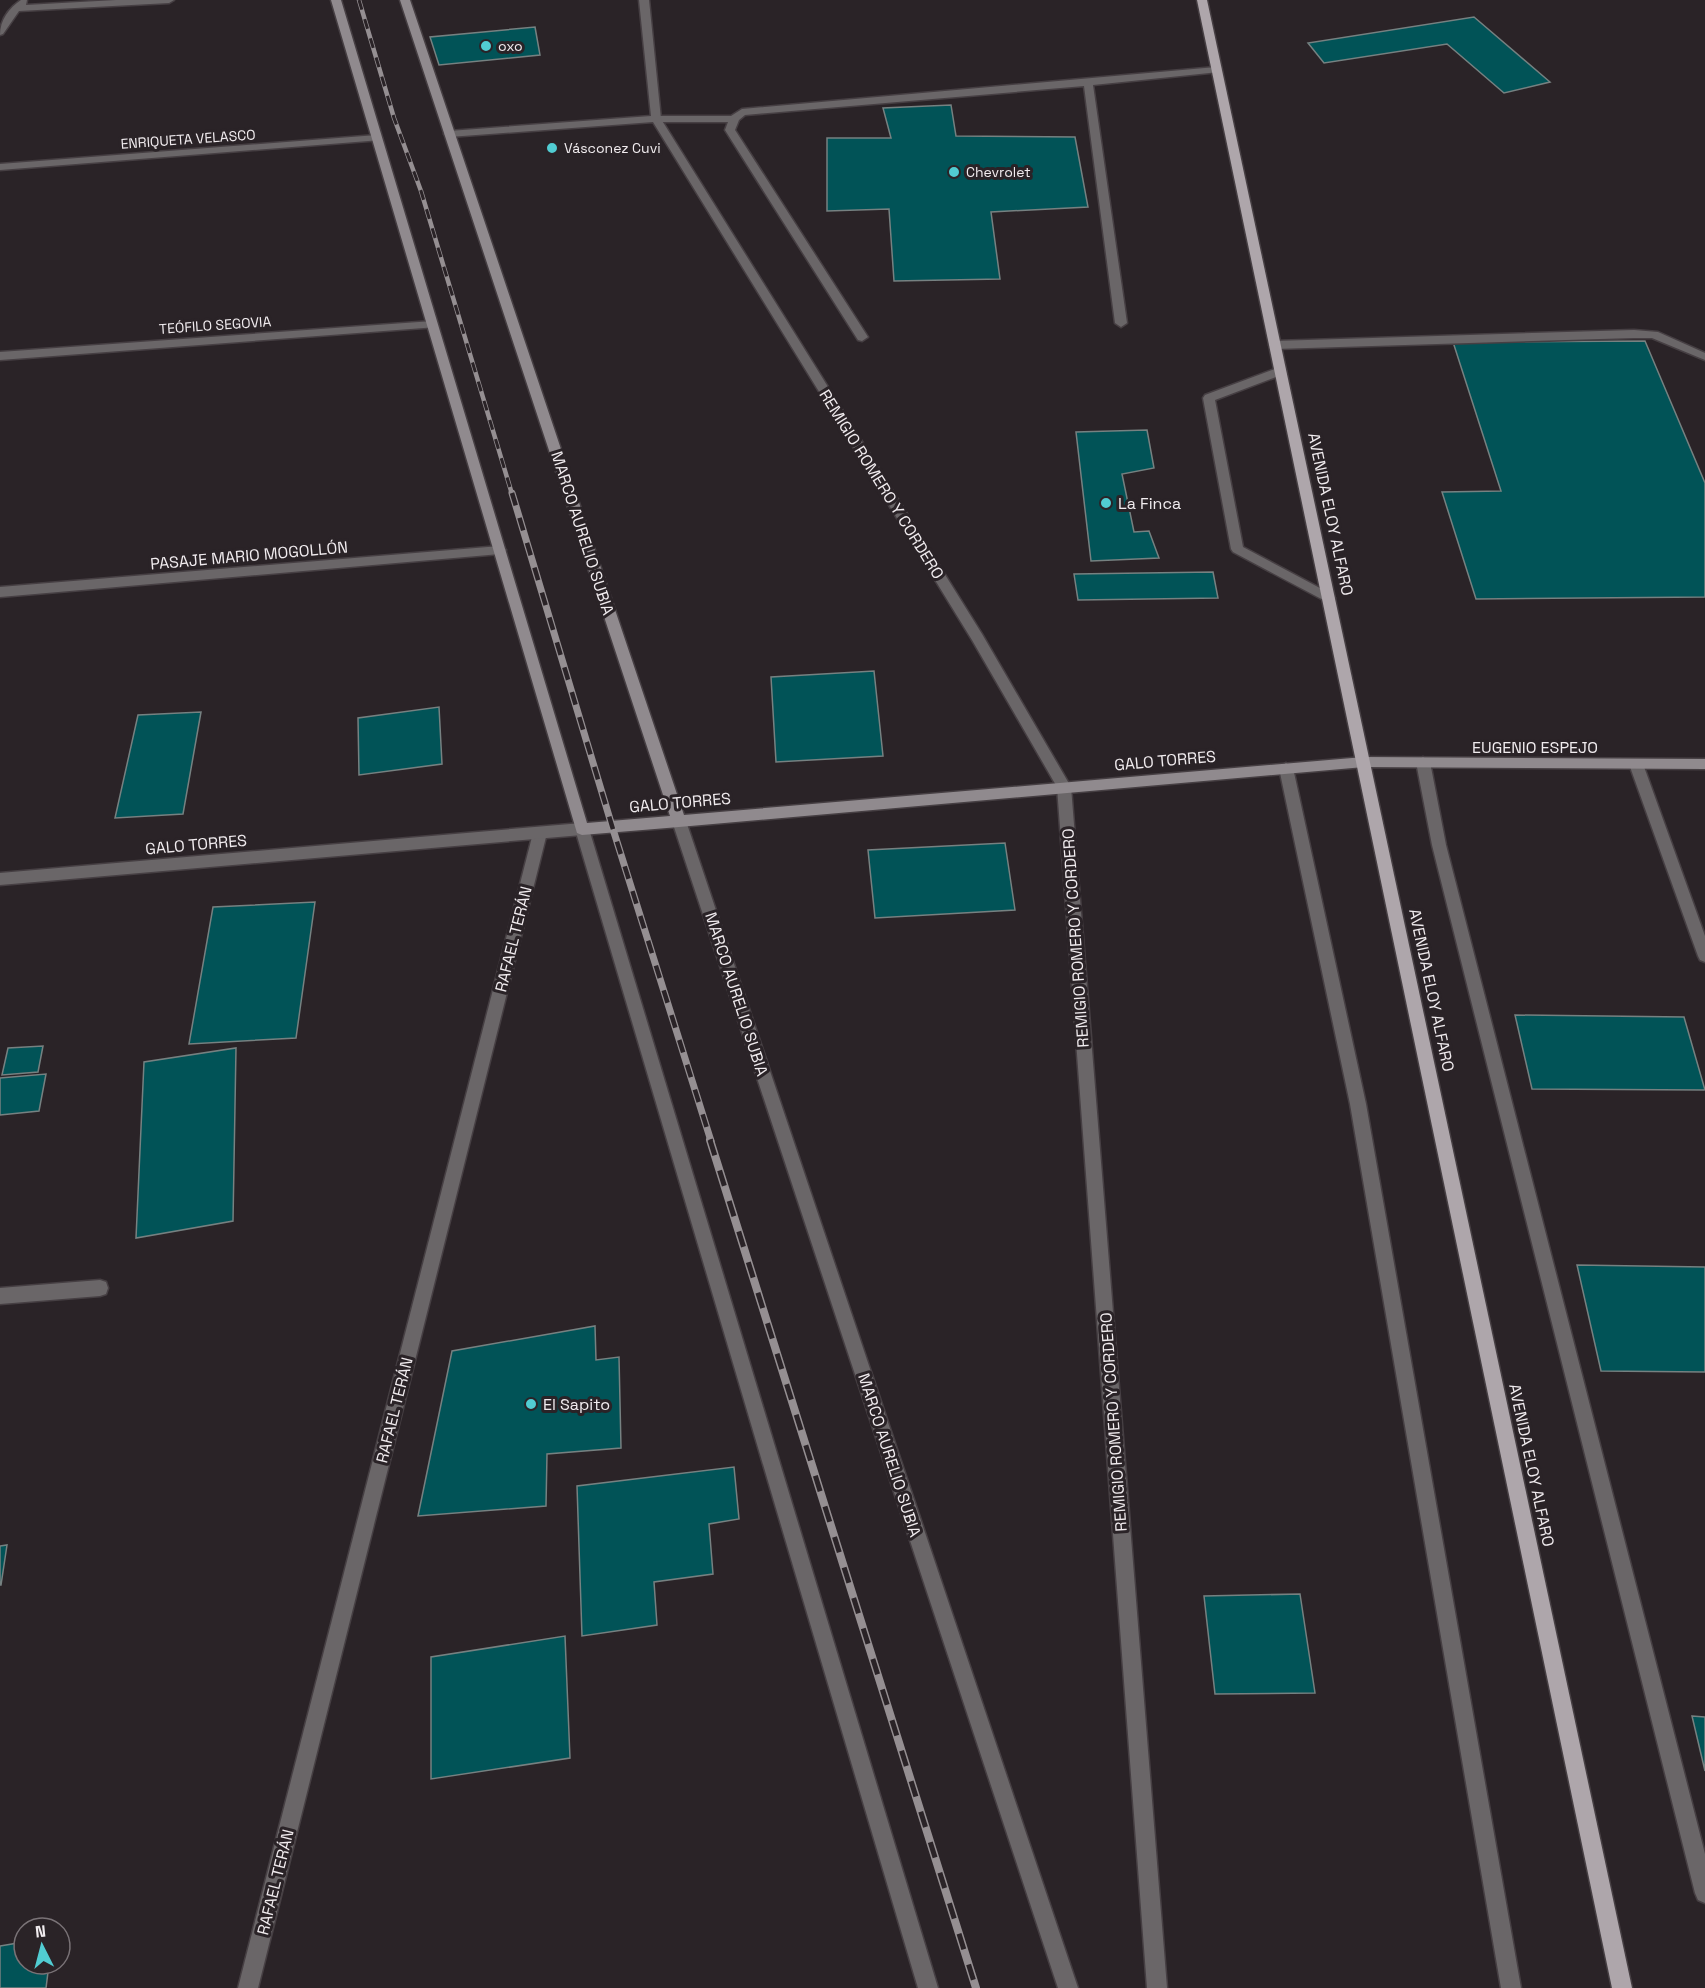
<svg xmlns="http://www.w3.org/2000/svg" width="1705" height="1988" font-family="'Space Grotesk',sans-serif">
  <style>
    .building { fill: #015357; stroke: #768181; stroke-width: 1.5 }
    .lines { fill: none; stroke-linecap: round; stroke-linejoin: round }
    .service-casing { stroke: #463f43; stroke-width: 3 }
    .minor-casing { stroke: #463f43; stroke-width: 3 }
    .tertiary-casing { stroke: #463f43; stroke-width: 3 }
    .secondary-casing { stroke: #463f43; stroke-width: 3 }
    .primary-casing { stroke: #463f43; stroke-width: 3 }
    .service { fill: #6a6668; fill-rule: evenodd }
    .minor { fill: #6a6668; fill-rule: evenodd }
    .tertiary { fill: #6a6668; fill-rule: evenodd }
    .secondary { fill: #908a8e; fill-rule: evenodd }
    .primary { fill: #aea6ab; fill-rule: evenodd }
    .rail-far2-casing { stroke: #958f92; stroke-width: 4.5 }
    .rail-far1-casing { stroke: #958f92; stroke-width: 7 }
    .rail-casing { stroke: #958f92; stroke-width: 8 }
    .rail-far2 { stroke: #2a2327; stroke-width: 3; stroke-dasharray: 10; stroke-linecap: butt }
    .rail-far1 { stroke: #2a2327; stroke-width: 4.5; stroke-dasharray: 13; stroke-linecap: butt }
    .rail { stroke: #2a2327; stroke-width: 5; stroke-dasharray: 16; stroke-linecap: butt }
    .poi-dot { fill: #51ccd2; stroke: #2a2327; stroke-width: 2 }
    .labels { text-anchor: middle; stroke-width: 6; stroke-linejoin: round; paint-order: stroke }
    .far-poi-label { font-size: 14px; fill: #f1ecef; stroke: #2a2327; text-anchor: start }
    .far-street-label { font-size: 14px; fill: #f1ecef; stroke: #2a2327 }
    .street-label { font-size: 16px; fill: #f1ecef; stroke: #2a2327 }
    .poi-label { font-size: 16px; fill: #f1ecef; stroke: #2a2327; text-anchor: start }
  </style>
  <rect width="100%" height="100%" fill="#2a2327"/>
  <g class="building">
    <polygon points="1474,17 1550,82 1504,93 1447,44 1324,63 1308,43"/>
    <polygon points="535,27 540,55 439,65 430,37"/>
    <polygon points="951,105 956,136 1075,137 1088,207 991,212 1000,279 894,281 889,209 827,211 827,138 891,138 883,108"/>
    <polygon points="1645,341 1705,483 1705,597 1476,599 1442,492 1501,491 1453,342"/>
    <polygon points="1147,430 1154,468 1122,474 1134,532 1149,531 1159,558 1091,561 1076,432"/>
    <polygon points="1213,572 1218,598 1078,600 1074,574"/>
    <polygon points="874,671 883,756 776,762 771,677"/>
    <polygon points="439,707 442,764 359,775 358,718"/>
    <polygon points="201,712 183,814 115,818 138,715"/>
    <polygon points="1005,843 1015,910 875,918 868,850"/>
    <polygon points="315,902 296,1038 189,1044 213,907"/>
    <polygon points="1515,1015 1684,1017 1705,1090 1532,1089"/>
    <polygon points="43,1046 38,1072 2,1075 8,1048"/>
    <polygon points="236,1048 233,1221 136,1238 144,1062"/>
    <polygon points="46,1074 39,1111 0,1115 0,1078"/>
    <polygon points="1577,1265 1705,1267 1705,1372 1601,1371"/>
    <polygon points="595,1326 596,1360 619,1357 621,1448 547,1454 546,1506 418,1516 452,1351"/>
    <polygon points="734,1467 739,1519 709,1524 713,1574 654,1582 657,1625 582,1636 577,1486"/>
    <polygon points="7,1545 1,1585 0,1585 0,1546"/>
    <polygon points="1300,1594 1315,1693 1215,1694 1204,1596"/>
    <polygon points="565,1636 570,1758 431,1779 431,1657"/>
    <polygon points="1692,1716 1705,1717 1705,1771"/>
    <polygon points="24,1942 24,1964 49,1964 46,1988 0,1988 0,1946"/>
  </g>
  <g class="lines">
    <defs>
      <g id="service">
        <polygon points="1216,67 1221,70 1219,72 1093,85 1127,323 1121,327 1115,323 1084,86 745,115 739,120 735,130 868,337 862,341 858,340 725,130 728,122 656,122 651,119 656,116 731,116 742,109"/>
        <polygon points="1634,330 1658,332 1705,353 1705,360 1652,338 1634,338 1275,349 1269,345 1275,341"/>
        <polygon points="1280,367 1286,371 1284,374 1215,400 1243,547 1333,595 1335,598 1333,601 1329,603 1233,552 1231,549 1203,398 1205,395"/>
        <polygon points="1423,757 1430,762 1446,845 1705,1854 1705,1903 1698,1900 1695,1893 1432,845 1416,762"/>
      </g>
      <g id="minor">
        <path d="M21 0H27L26 5 116 0H174L169 3 19 11 3 34 0 35C0 20 9 8 21 0Z"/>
        <polygon points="639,0 649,0 661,119 982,634 1071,787 1167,1988 1147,1988 1057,787 972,640 653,122 449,137 444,134 449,131 651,116"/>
        <polygon points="377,135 382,138 381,140 0,170 0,164"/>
        <polygon points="433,321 437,323 437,327 0,360 0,352"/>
        <polygon points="500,546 506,550 500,554 0,597 0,587"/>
        <polygon points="1636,759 1643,764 1705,936 1705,962 1700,960 1698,956 1629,764"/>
        <polygon points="1286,763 1293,768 1366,1104 1521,1988 1501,1988 1350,1104 1279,768"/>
        <polygon points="679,815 684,817 686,821 1078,1988 1058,1988 672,821 674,817"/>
        <polygon points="582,823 587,825 589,829 938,1988 918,1988 575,829 577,825"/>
        <polygon points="540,827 545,829 547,833 258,1988 238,1988 533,833 535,829"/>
        <polygon points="100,1280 106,1282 108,1288 106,1294 100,1296 0,1304 0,1288"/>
      </g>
      <polygon id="tertiary" points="582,823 587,825 589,829 587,833 582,835 0,885 0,873"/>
      <polygon id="secondary" points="331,0 341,0 587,823 670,816 400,0 410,0 684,815 1364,757 1705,759 1705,769 1364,767 679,827 582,835 577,833"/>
      <polygon id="primary" points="1197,0 1207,0 1632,1988 1612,1988"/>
    </defs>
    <use href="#service" class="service-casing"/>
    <use href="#minor" class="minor-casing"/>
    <use href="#tertiary" class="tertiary-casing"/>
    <use href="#secondary" class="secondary-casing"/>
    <use href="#primary" class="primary-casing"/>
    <use href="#service" class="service"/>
    <use href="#minor" class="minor"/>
    <use href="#tertiary" class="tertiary"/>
    <use href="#secondary" class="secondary"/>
    <use href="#primary" class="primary"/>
    <defs>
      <polyline id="rail-far2" points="359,0 394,118 421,191 512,494"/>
      <polyline id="rail-far1" points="512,493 612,826 711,1141"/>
      <polyline id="rail" points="710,1140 976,1988"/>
    </defs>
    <use href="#rail-far2" class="rail-far2-casing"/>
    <use href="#rail-far1" class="rail-far1-casing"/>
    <use href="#rail" class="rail-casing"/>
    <use href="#rail-far2" class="rail-far2"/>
    <use href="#rail-far1" class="rail-far1"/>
    <use href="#rail" class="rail"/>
  </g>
  <g class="poi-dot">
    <circle cx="486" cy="46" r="6"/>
    <circle cx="552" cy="148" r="6"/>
    <circle cx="954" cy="172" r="6"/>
    <circle cx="1106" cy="503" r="6"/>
    <circle cx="531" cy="1404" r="6"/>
  </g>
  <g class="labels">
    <g class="far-poi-label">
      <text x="498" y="51">oxo</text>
      <text x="564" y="153">Vásconez Cuvi</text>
      <text x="966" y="177">Chevrolet</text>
    </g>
    <g class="far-street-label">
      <text transform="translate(188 139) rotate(-4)" y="5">ENRIQUETA VELASCO</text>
      <text transform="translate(215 325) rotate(-4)" y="5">TEÓFILO SEGOVIA</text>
    </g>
    <g class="street-label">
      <text transform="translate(882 484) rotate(58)" y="6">REMIGIO ROMERO Y CORDERO</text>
      <text transform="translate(1331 514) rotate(78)" y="6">AVENIDA ELOY ALFARO</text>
      <text transform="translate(583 533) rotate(72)" y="6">MARCO AURELIO SUBIA</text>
      <text transform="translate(249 555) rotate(-5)" y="6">PASAJE MARIO MOGOLLÓN</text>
      <text x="1535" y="753">EUGENIO ESPEJO</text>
      <text transform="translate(1165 760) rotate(-5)" y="6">GALO TORRES</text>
      <text transform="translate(680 802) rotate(-5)" y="6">GALO TORRES</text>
      <text transform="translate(196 844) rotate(-5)" y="6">GALO TORRES</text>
      <text transform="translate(1075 938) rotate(-94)" y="6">REMIGIO ROMERO Y CORDERO</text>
      <text transform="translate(513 939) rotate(-76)" y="6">RAFAEL TERÁN</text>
      <text transform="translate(1432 990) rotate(78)" y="6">AVENIDA ELOY ALFARO</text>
      <text transform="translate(737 994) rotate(72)" y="6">MARCO AURELIO SUBIA</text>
      <text transform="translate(394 1410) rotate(-76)" y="6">RAFAEL TERÁN</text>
      <text transform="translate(1113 1422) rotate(-94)" y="6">REMIGIO ROMERO Y CORDERO</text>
      <text transform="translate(890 1455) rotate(72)" y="6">MARCO AURELIO SUBIA</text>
      <text transform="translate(1532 1465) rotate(78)" y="6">AVENIDA ELOY ALFARO</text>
      <text transform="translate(275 1882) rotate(-76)" y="6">RAFAEL TERÁN</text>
    </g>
    <g class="poi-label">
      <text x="1118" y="509">La Finca</text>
      <text x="543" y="1410">El Sapito</text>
    </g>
  </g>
  <g transform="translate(42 1946) rotate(354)"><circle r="28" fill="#2a2327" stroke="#7a7377" stroke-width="1.5"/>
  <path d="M0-4.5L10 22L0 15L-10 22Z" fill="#51ccd2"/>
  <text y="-9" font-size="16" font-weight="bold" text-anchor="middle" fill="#f1ecef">N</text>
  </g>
</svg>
